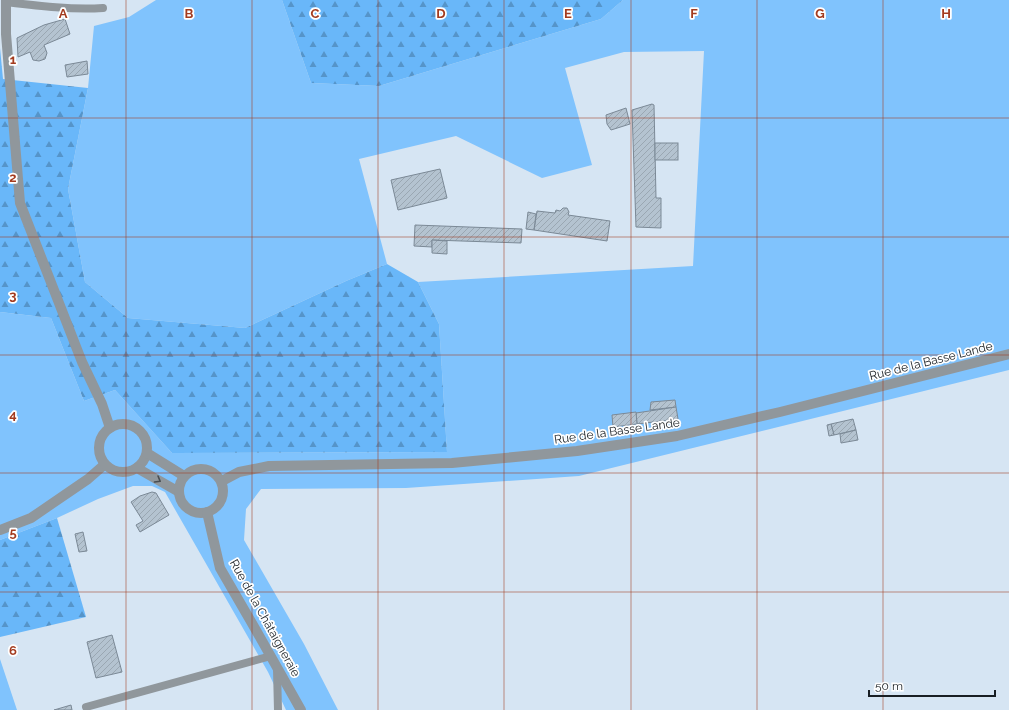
<svg xmlns="http://www.w3.org/2000/svg" width="1009" height="710" font-family="Raleway,sans-serif">
  <style>
    .green { fill: #80c3fd }
    .forest { fill: url(#forest-firs) }
    .building { fill: url(#building-hatch); stroke: #7b8996 }
    .lines { fill: none; stroke-linecap: round; stroke-linejoin: round }
    .service { stroke: #90979c; stroke-width: 8 }
    .minor { stroke: #90979c; stroke-width: 10 }
    .tertiary { stroke: #90979c; stroke-width: 10 }
    .oneway { stroke: #484e53 }
    .grid { fill: none; stroke: #a33b1f; stroke-width: 1; stroke-opacity: 0.55 }
    .labels { text-anchor: middle; stroke-width: 3.5; stroke-linejoin: round; paint-order: stroke }
    .street-label { font-size: 12px; fill: #181e23; stroke: #fff }
    .grid-label { font-size: 13px; text-anchor: middle; font-weight: bold; fill: #a33b1f; stroke: #fff; stroke-width: 3.5; stroke-linejoin: round; paint-order: stroke }
  </style>
  <defs>
    <pattern id="forest-firs" width="22" height="20" patternUnits="userSpaceOnUse"><rect width="22" height="20" fill="#69b7f9"/><path d="M5 1l3.5 6h-7zM16 11l3.5 6h-7z" fill="#5594c9"/></pattern>
    <pattern id="building-hatch" width="6" height="6" patternUnits="userSpaceOnUse"><rect width="6" height="6" fill="#b4c3d0"/><path d="M-1 1l2-2M0 6l6-6M5 7l2-2" fill="none" stroke="#9aa7b2"/></pattern>
  </defs>
  <rect width="100%" height="100%" fill="#d6e5f3"/>
  <g class="green">
    <polygon points="156,0 282,0 311,83 379,86 601,19 623,0 1009,0 1009,370 579,476 406,488 261,489 246,509 244,540 304,644 338,710 286,710 268,672 165,492 152,486 133,486 98,499 57,518 0,540 0,312 51,318 84,401 115,390 172,453 447,452 439,324 418,282 693,266 704,51 624,52 565,68 592,165 542,178 456,136 359,159 387,264 346,281 245,328 128,318 85,282 68,189 88,88 94,26 129,17"/>
    <polygon points="0,659 17,710 0,710"/>
  </g>
  <g class="forest">
    <polygon points="282,0 623,0 601,19 379,86 311,83"/>
    <polygon points="0,48 3,79 88,88 68,189 85,282 128,318 245,328 346,281 387,264 418,282 439,324 447,452 172,453 115,390 84,401 51,318 0,312"/>
    <polygon points="57,518 86,617 0,637 0,540"/>
  </g>
  <g class="building">
    <polygon points="65,19 70,34 44,45 47,53 45,59 39,61 33,60 30,52 18,57 17,38 44,25"/>
    <polygon points="87,61 88,74 67,77 65,65"/>
    <polygon points="652,104 654,105 656,198 661,198 661,228 636,227 632,110"/>
    <polygon points="626,108 630,124 611,130 607,124 606,115"/>
    <rect x="655" y="143" width="23" height="17"/>
    <polygon points="440,169 447,198 398,210 391,180"/>
    <polygon points="563,208 567,208 569,212 568,215 610,221 607,241 534,230 537,211 555,213 556,210 560,211"/>
    <polygon points="528,212 536,214 534,230 526,229"/>
    <polygon points="415,225 522,229 521,243 432,240 432,247 414,246"/>
    <polygon points="432,240 447,241 447,254 432,253"/>
    <polygon points="675,400 676,407 650,410 651,402"/>
    <polygon points="676,407 678,419 637,424 636,413"/>
    <polygon points="636,412 637,424 613,427 612,415"/>
    <polygon points="853,419 856,430 834,435 831,424"/>
    <polygon points="831,424 834,435 829,436 827,425"/>
    <polygon points="856,430 858,440 841,443 840,434"/>
    <polygon points="152,492 156,493 169,515 140,532 136,525 143,521 131,502 140,496"/>
    <polygon points="83,532 87,551 79,552 75,534"/>
    <polygon points="112,635 122,672 96,678 87,642"/>
    <polygon points="71,705 72,710 54,710"/>
  </g>
  <g class="lines">
    <g class="service">
      <path d="M6 2C39 6 71 10 103 8"/>
      <polyline points="277,669 278,710"/>
      <polyline points="86,707 271,656"/>
    </g>
    <g class="minor">
      <polyline points="222,481 239,472 269,466 452,463 577,451 677,436 780,412 1009,354"/>
      <polyline points="0,530 31,518 88,479 104,465"/>
    </g>
    <g class="tertiary">
      <polyline points="6,0 6,34 20,203 82,362 102,404 110,428"/>
      <circle cx="123" cy="448" r="24"/>
      <polyline points="147,453 184,476"/>
      <polyline points="137,468 179,492"/>
      <circle cx="201" cy="491" r="22"/>
      <polyline points="207,512 220,568 257,632 301,710"/>
    </g>
  </g>
  <defs><path id="oneway-chevron" d="M-2-3.5L2.5 0L-2 3.5" fill="none" stroke-width="1.6" stroke-linecap="round" stroke-linejoin="round"/></defs>
  <use class="oneway" href="#oneway-chevron" transform="translate(158 480) rotate(30)"/>
  <path class="grid" d="M126 0V710M252 0V710M378 0V710M504 0V710M631 0V710M757 0V710M883 0V710M0 118H1009M0 237H1009M0 355H1009M0 473H1009M0 592H1009"/>
  <g class="labels">
    <g class="street-label">
      <text transform="translate(931 361) rotate(-14)" y="4">Rue de la Basse Lande</text>
      <text transform="translate(617 431) rotate(-8)" y="4">Rue de la Basse Lande</text>
      <text transform="translate(265 618) rotate(61)" y="4">Rue de la Châtaigneraie</text>
    </g>
  </g>
  <g class="grid-label">
    <text x="63" y="18">A</text>
    <text x="189" y="18">B</text>
    <text x="315" y="18">C</text>
    <text x="441" y="18">D</text>
    <text x="568" y="18">E</text>
    <text x="694" y="18">F</text>
    <text x="820" y="18">G</text>
    <text x="946" y="18">H</text>
    <text x="13" y="64">1</text>
    <text x="13" y="182">2</text>
    <text x="13" y="300">3</text>
    <text x="13" y="419">4</text>
    <text x="13" y="537">5</text>
    <text x="13" y="655">6</text>
  </g>
  <path d="M869 690v6h126v-6" fill="none" stroke="#181e23" stroke-width="2"/>
  <text x="875" y="690" font-size="12" fill="#181e23" stroke="#ffffff" stroke-width="3" paint-order="stroke">50 m</text>
</svg>
